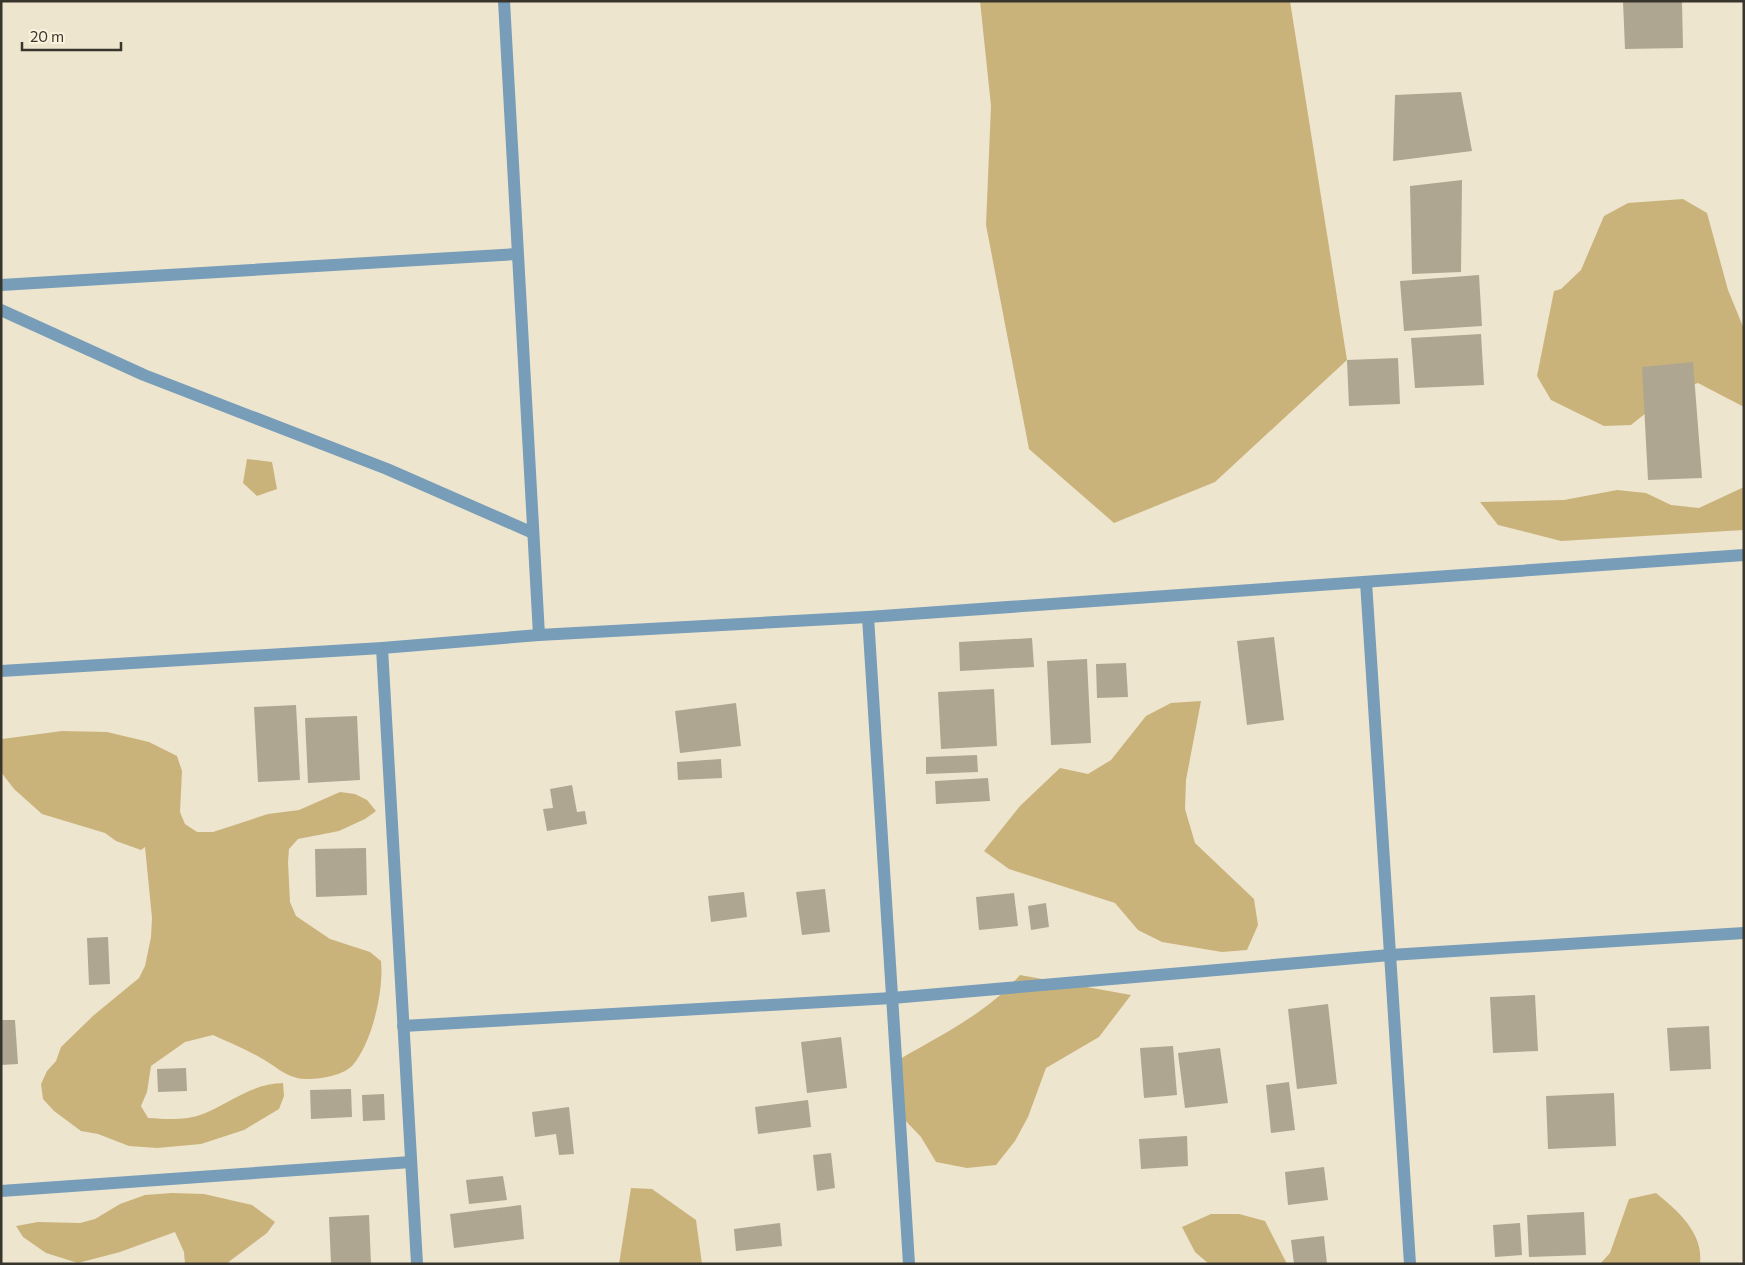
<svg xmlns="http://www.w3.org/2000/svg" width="1745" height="1265" font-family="Commissioner,sans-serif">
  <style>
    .green { fill: #cab37b }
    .building { fill: #aea691 }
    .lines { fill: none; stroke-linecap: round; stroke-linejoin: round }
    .minor { stroke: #779db8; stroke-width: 12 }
  </style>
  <rect width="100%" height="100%" fill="#eee5cf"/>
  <g class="green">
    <polygon points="980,1 1290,1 1347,360 1215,482 1114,523 1029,449 986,225 991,106"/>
    <polygon points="1683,199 1707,213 1728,290 1744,329 1744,407 1698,383 1673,391 1631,425 1604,426 1551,400 1537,376 1554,291 1561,289 1581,270 1604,216 1628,203"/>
    <polygon points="247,459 272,462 277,489 257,496 243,483"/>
    <polygon points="1744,487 1744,530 1561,541 1498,525 1480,502 1564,500 1617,490 1646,493 1671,505 1699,508"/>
    <polygon points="1201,701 1186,780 1185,809 1195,843 1254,899 1258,925 1247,950 1222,952 1162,942 1138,930 1115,903 1009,869 984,851 1020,806 1060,768 1088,774 1111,760 1146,716 1171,703"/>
    <path d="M62 731 107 732 149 742 177 756 182 771 180 812 185 824 197 832H213L268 814 299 810 340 792 355 794 367 800 376 811 365 819 339 831 298 839 289 849 288 862 290 902 296 916 330 939 370 952 381 961C384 990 372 1044 352 1066 341 1077 311 1081 297 1078 282 1074 274 1065 261 1058 246 1049 228 1042 213 1035L185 1042 151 1066 147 1092 141 1106 148 1118C167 1119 185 1121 203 1114 229 1104 253 1083 283 1083L284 1096 279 1109 244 1130 201 1144 157 1148 129 1146 98 1134 81 1131 54 1111 43 1099 41 1084 47 1071 56 1061 61 1047 94 1015 139 978 145 966 151 937 152 918 145 847 141 850 116 841 105 833 42 814 14 789 1 772 2 739Z"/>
    <path d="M1020 975 1131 995 1099 1037 1046 1068 1028 1117 1015 1141 996 1165 967 1168 936 1162 921 1137 900 1115V1059C941 1035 989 1012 1020 975Z"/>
    <polygon points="631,1188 652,1189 696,1220 702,1264 619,1264"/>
    <polygon points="172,1193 204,1194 252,1205 275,1222 267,1233 226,1264 185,1264 184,1252 175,1232 120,1252 78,1263 46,1253 23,1237 16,1226 38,1222 80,1223 95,1219 120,1204 145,1195"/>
    <path d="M1656 1193C1677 1210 1704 1233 1700 1264H1600L1610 1253 1629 1199Z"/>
    <polygon points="1211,1214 1239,1214 1265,1221 1287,1264 1209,1264 1195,1252 1182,1227"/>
  </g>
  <g class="building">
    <polygon points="1623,1 1682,1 1683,48 1625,49"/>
    <polygon points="1461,92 1472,151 1393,161 1395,95"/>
    <polygon points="1462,180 1461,272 1412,274 1410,186"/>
    <polygon points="1479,275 1482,326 1404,331 1400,281"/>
    <polygon points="1481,334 1484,385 1415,388 1411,338"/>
    <polygon points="1398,358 1400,404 1349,406 1347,360"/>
    <polygon points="1693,362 1702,478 1648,480 1642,367"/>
    <polygon points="1274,637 1284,720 1247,725 1237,641"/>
    <polygon points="1032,638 1034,667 960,671 959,642"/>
    <polygon points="1087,659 1091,743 1051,745 1047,661"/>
    <polygon points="1126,663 1128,697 1097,698 1096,664"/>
    <polygon points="994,689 997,746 941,749 938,692"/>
    <polygon points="736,703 741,746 680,753 675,711"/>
    <polygon points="296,705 300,780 258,782 254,707"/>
    <polygon points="357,716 360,780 308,783 305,718"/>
    <polygon points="977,755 978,772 926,774 926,757"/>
    <polygon points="721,759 722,778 678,780 677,762"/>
    <polygon points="988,778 990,801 936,804 935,781"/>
    <polygon points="572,785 577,812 585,811 587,824 547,831 543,809 553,808 550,789"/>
    <polygon points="366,848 367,895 316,897 315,849"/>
    <polygon points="825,889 830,932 802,935 796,892"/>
    <polygon points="744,892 747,917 711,922 708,896"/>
    <polygon points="1014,893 1018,926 979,930 976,897"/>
    <polygon points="1046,903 1049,927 1031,930 1028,906"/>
    <polygon points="108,937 110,984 89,985 87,938"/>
    <polygon points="1535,995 1538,1051 1493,1053 1490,997"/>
    <polygon points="1328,1004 1337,1084 1297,1089 1288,1009"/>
    <polygon points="1,1020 15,1020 18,1064 1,1065"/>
    <polygon points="1709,1026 1711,1069 1670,1071 1667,1028"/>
    <polygon points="841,1037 847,1088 807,1093 801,1042"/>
    <polygon points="1173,1046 1177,1095 1144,1098 1140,1048"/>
    <polygon points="1220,1048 1228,1103 1185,1108 1178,1053"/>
    <polygon points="186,1068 187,1091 158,1092 157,1069"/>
    <polygon points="1289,1082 1295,1130 1271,1133 1266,1085"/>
    <polygon points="351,1089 352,1117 311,1119 310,1090"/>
    <polygon points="1614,1093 1616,1146 1548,1149 1546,1096"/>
    <polygon points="384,1094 385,1120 363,1121 362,1095"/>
    <polygon points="808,1100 811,1127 758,1134 755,1107"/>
    <polygon points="569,1107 574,1154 559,1155 556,1134 535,1137 532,1112"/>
    <polygon points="1187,1136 1188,1166 1141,1169 1139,1139"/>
    <polygon points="831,1153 835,1188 817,1191 813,1155"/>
    <polygon points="1324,1167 1328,1200 1288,1205 1285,1172"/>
    <polygon points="503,1176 507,1200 469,1204 466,1180"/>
    <polygon points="521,1205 524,1239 454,1248 450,1214"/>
    <polygon points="1584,1212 1586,1255 1529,1257 1527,1215"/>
    <polygon points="369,1215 371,1264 331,1264 329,1217"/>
    <polygon points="780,1223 782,1246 736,1251 734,1229"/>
    <polygon points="1520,1223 1522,1255 1495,1257 1493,1225"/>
    <polygon points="1324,1236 1327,1264 1294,1264 1291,1240"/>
  </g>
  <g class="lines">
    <g class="minor">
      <polyline points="504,1 539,635"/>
      <polyline points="1,285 517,254"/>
      <polyline points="1,310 144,375 387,469 533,533"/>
      <polyline points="1366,582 1410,1264"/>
      <polyline points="868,617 909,1264"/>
      <polyline points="382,648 417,1264"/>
      <polyline points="1,671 382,648 539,635 868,617 1744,555"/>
      <polyline points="403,1026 892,998 1390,955 1744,933"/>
      <polyline points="1,1191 411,1162"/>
    </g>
  </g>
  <rect width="1745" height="1265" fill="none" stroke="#38352c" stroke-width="5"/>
  <path d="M22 42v8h99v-8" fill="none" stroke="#38352c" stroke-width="2.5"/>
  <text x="30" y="42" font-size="15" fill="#38352c" stroke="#fcf2dc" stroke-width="4" paint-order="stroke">20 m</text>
</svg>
